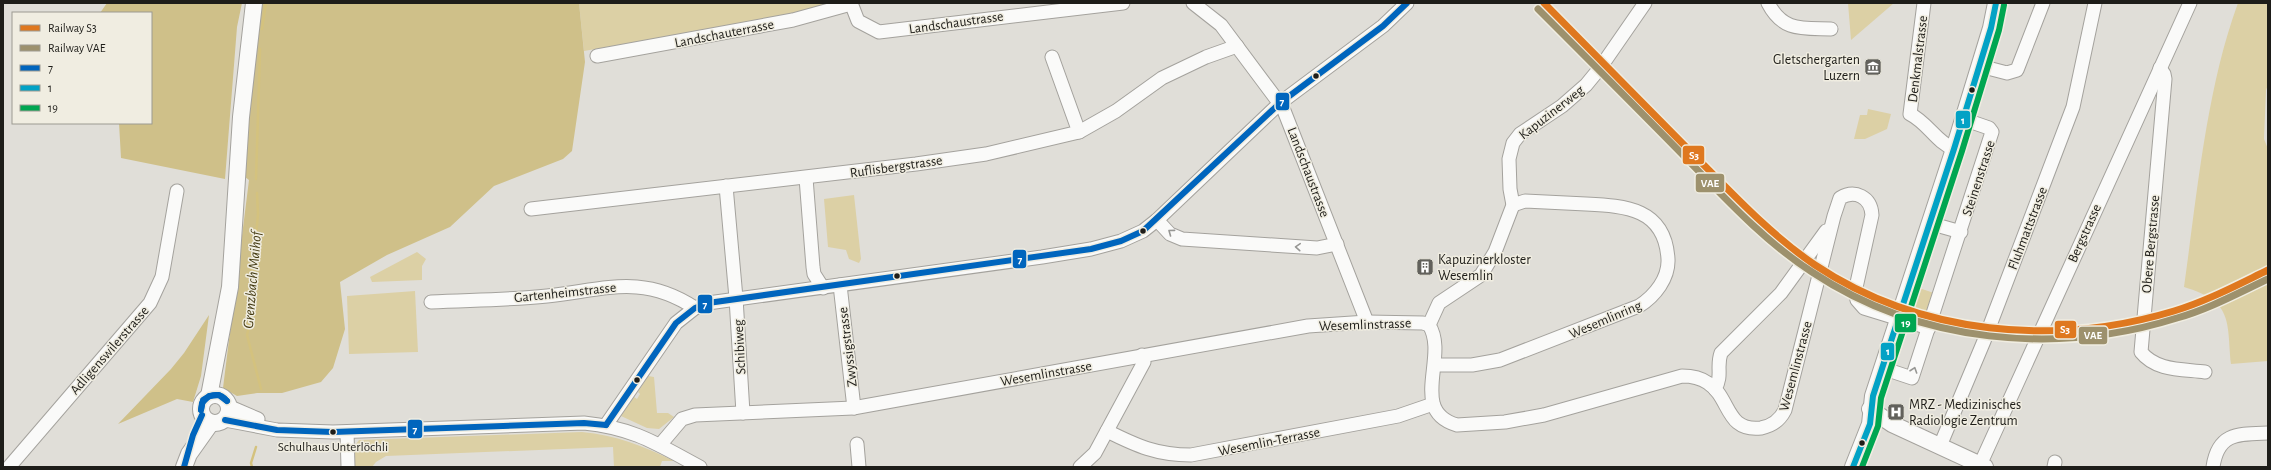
<svg xmlns="http://www.w3.org/2000/svg" width="2271" height="470" font-family="'Alegreya Sans',sans-serif">
  <style>
    .green { fill: #dcd0a5 }
    .forest { fill: #cfc089 }
    .lines { fill: none; stroke-linecap: round; stroke-linejoin: round }
    .stream { stroke: #d4c27e; stroke-width: 2.5 }
    .minor-casing { stroke: #a4a29d; stroke-width: 15 }
    .major-casing { stroke: #a4a29d; stroke-width: 18 }
    .minor { stroke: #fafaf9; stroke-width: 13 }
    .major { stroke: #fafaf9; stroke-width: 16 }
    .bus-1-casing { stroke: #f0ede1; stroke-width: 9 }
    .bus-2-casing { stroke: #f0ede1; stroke-width: 9 }
    .bus-3-casing { stroke: #f0ede1; stroke-width: 9 }
    .bus-1 { stroke: #0065bd; stroke-width: 6 }
    .bus-2 { stroke: #02a2c5; stroke-width: 6 }
    .bus-3 { stroke: #00a651; stroke-width: 6 }
    .rail-1-casing { stroke: #f0ede1; stroke-width: 10 }
    .rail-2-casing { stroke: #f0ede1; stroke-width: 10 }
    .rail-1 { stroke: #df781f; stroke-width: 7 }
    .rail-2 { stroke: #9d916d; stroke-width: 7 }
    .oneway { stroke: #979794 }
    .bus-dot { fill: #1e1d19; stroke: #f0ede1; stroke-width: 1.5 }
    .labels { text-anchor: middle; stroke-width: 3; stroke-linejoin: round; paint-order: stroke }
    .bus-label { font-size: 13px; fill: #1e1d19; stroke: #f0ede1 }
    .street-label { font-size: 14px; fill: #1e1d19; stroke: #f0ede1 }
    .poi-label { font-size: 14px; fill: #1e1d19; stroke: #f0ede1; text-anchor: start }
    .water-label { font-size: 15px; font-style: italic; fill: #433910; stroke: #f0ede1 }
    .line-badge { stroke: #f0ede1; stroke-width: 1.5 }
    .badge-label { font-size: 11px; text-anchor: middle; font-weight: bold; fill: #fff }
  </style>
  <rect width="100%" height="100%" fill="#e0ded8"/>
  <g class="green">
    <polygon points="579,3 841,3 796,14 584,51"/>
    <polygon points="1848,3 1894,3 1851,40"/>
    <path d="M2238 3H2268V85L2266 90 2264 139 2268 149V361L2231 364C2227 320 2233 302 2184 287 2197 195 2206 90 2238 3Z"/>
    <polygon points="1868,109 1891,114 1887,129 1865,139 1854,139 1860,115 1867,115"/>
    <polygon points="854,195 861,259 859,263 849,259 846,250 828,247 824,199"/>
    <polygon points="417,252 426,259 422,266 422,280 372,282 370,277"/>
    <polygon points="1916,287 1934,293 1924,324 1906,319"/>
    <polygon points="415,291 418,352 349,354 347,296"/>
    <polygon points="648,376 654,377 657,413 668,413 674,417 659,429 647,428 621,416 634,397 637,399 640,394 638,392"/>
    <path d="M582 432C616 435 643 446 674 461H662L660 467H614L613 447 386 456 376 462 372 467H355L354 447 359 440Z"/>
  </g>
  <g class="forest">
    <polygon points="107,3 242,3 237,27 225,179 121,158 119,123 151,123 151,13 100,13"/>
    <polygon points="261,3 579,3 585,62 572,151 563,159 494,186 450,227 387,255 340,282 345,329 333,368 321,382 282,393 257,393 237,396 223,388 249,180 245,177 246,145"/>
    <polygon points="209,315 201,376 193,402 177,399 118,424 171,369 184,353"/>
  </g>
  <g class="lines">
    <g class="stream">
      <polyline points="262,29 266,3"/>
      <polyline points="256,179 260,49"/>
      <polyline points="257,193 258,214 251,287 251,319 247,335 261,389"/>
      <polyline points="252,467 251,463 256,447"/>
    </g>
    <defs>
      <g id="minor">
        <polyline points="851,3 858,21 879,32 1123,3"/>
        <polyline points="1193,3 1221,25 1283,108 1367,322"/>
        <path d="M1768 3C1783 32 1802 28 1831 29"/>
        <path d="M1924 3 1910 114C1928 123 1936 142 1954 149"/>
        <polyline points="597,56 793,20 851,4"/>
        <polyline points="1052,57 1079,132"/>
        <polyline points="1980,66 2007,73 2017,70 2043,3"/>
        <path d="M2160 68 2164 74 2165 79 2141 352C2156 371 2182 369 2205 372"/>
        <polyline points="806,178 813,267 814,274 823,288"/>
        <polyline points="726,186 736,298 743,413"/>
        <polyline points="531,209 916,164 986,154 1079,132 1116,111 1162,78 1206,57 1237,46"/>
        <polyline points="1157,220 1170,234 1182,239 1317,248 1337,244"/>
        <polyline points="1929,223 1961,232"/>
        <polyline points="840,285 854,408"/>
        <path d="M431 302C470 300 509 300 547 296 604 290 642 273 695 308"/>
        <polyline points="1429,325 1439,303 1481,275 1495,252 1513,205 1510,189 1509,159 1513,143 1520,134 1562,106 1586,85 1600,68 1645,3"/>
        <path d="M1435 365H1472L1500 360 1639 306C1655 296 1669 278 1668 259 1665 208 1625 206 1586 204 1565 203 1545 202 1525 201L1513 205"/>
        <polyline points="1882,368 1912,378 1992,132 1989,128 1963,119"/>
        <path d="M1715 389C1723 375 1716 367 1721 353L1781 293 1826 231 1828 232"/>
        <polyline points="230,407 258,419"/>
        <path d="M225 420 277 430 333 432 584 423C634 428 657 444 700 467"/>
        <polyline points="606,425 676,323 695,308 708,303 1042,257 1091,249 1121,241 1143,231 1157,220 1280,103 1383,26 1407,3"/>
        <path d="M1107 431C1137 446 1157 455 1191 455L1398 416 1433 404"/>
        <polyline points="347,432 348,467"/>
        <polyline points="857,444 859,467"/>
        <path d="M660 445 682 419 695 415 853 408 1308 326 1367 322 1423 323 1429 325C1449 356 1408 411 1457 425L1505 422 1544 415 1682 376C1691 376 1701 378 1708 383 1731 398 1725 432 1761 428 1772 426 1780 420 1785 410L1834 216 1840 198C1855 189 1871 197 1872 215L1855 292 1857 300 1864 308 1929 328"/>
        <polyline points="1940,446 1984,341 2073,107 2095,3"/>
        <polyline points="1980,465 2190,3"/>
        <polyline points="9,467 150,303 162,277 177,191"/>
        <polyline points="1080,467 1095,453 1144,362 1142,355"/>
        <polyline points="2054,467 2055,462"/>
        <path d="M2213 467C2218 432 2239 434 2268 433"/>
      </g>
      <g id="major">
        <circle cx="215" cy="409" r="14"/>
        <polyline points="209,396 230,287 241,117 254,3"/>
        <polyline points="1870,409 1892,424 1985,467"/>
        <polyline points="184,467 189,454 211,423"/>
        <polyline points="1853,467 1870,424 1873,396 1954,149 1991,28 1996,3"/>
      </g>
    </defs>
    <use href="#minor" class="minor-casing"/>
    <use href="#major" class="major-casing"/>
    <use href="#minor" class="minor"/>
    <use href="#major" class="major"/>
    <defs>
      <g id="bus-1">
        <path d="M201 410 203 400C212 394 220 392 227 401"/>
        <polyline points="201,410 202,403 209,396 219,395 227,401"/>
        <polyline points="225,420 277,430 333,432 584,423 606,425"/>
        <polyline points="606,425 676,323 695,308 708,303 1091,249 1121,241 1143,231 1280,103 1383,26 1407,3"/>
        <polyline points="184,467 193,435 202,415"/>
      </g>
      <polyline id="bus-2" points="1853,467 1870,424 1873,396 1954,149 1991,28 1996,3"/>
      <polyline id="bus-3" points="1862,467 1878,426 1881,398 1962,151 1999,30 2004,5"/>
    </defs>
    <use href="#bus-1" class="bus-1-casing"/>
    <use href="#bus-2" class="bus-2-casing"/>
    <use href="#bus-3" class="bus-3-casing"/>
    <use href="#bus-1" class="bus-1"/>
    <use href="#bus-2" class="bus-2"/>
    <use href="#bus-3" class="bus-3"/>
    <defs>
      <path id="rail-1" d="M1544 3C1592 52 1641 101 1689 150 1729 190 1768 233 1815 265 1920 335 2055 347 2174 311 2207 301 2237 285 2268 270"/>
      <path id="rail-2" d="M1538 9C1587 58 1636 107 1684 156 1724 197 1764 241 1812 272 1919 343 2056 356 2177 318 2209 309 2238 293 2268 279"/>
    </defs>
    <use href="#rail-1" class="rail-1-casing"/>
    <use href="#rail-2" class="rail-2-casing"/>
    <use href="#rail-1" class="rail-1"/>
    <use href="#rail-2" class="rail-2"/>
  </g>
  <defs><path id="oneway-chevron" d="M-2-3.5L2.5 0L-2 3.5" fill="none" stroke-width="1.6" stroke-linecap="round" stroke-linejoin="round"/></defs>
  <g class="oneway">
    <use href="#oneway-chevron" transform="translate(1171 232) rotate(-144)"/>
    <use href="#oneway-chevron" transform="translate(1298 247) rotate(-176)"/>
    <use href="#oneway-chevron" transform="translate(1914 370) rotate(-71)"/>
  </g>
  <defs>
    <symbol id="museum-square" viewBox="-11 -11 22 22"><rect x="-9" y="-9" width="18" height="18" rx="4" fill="#62615c" stroke="#f0ede1"/><path d="M0-6L6-3V-2H-6V-3ZM-5-1h2V3h-2ZM-1-1h2V3h-2ZM3-1h2V3H3ZM-6 4H6V6H-6Z" fill="#fff"/></symbol>
    <symbol id="building-square" viewBox="-11 -11 22 22"><rect x="-9" y="-9" width="18" height="18" rx="4" fill="#62615c" stroke="#f0ede1"/><path d="M-4-6H4V6H1V3H-1V6H-4ZM-2.5-4.3h1.7v1.8h-1.7ZM.8-4.3h1.7v1.8H.8ZM-2.5-1h1.7V.8h-1.7ZM.8-1h1.7V.8H.8Z" fill="#fff"/></symbol>
    <symbol id="hospital-square" viewBox="-11 -11 22 22"><rect x="-9" y="-9" width="18" height="18" rx="4" fill="#62615c" stroke="#f0ede1"/><path d="M-5-5h3v3.5h4V-5h3V5h-3V1.5h-4V5h-3Z" fill="#fff"/></symbol>
  </defs>
  <g fill-rule="evenodd">
    <use href="#museum-square" x="1863" y="57" width="20" height="20"/>
    <use href="#building-square" x="1415" y="257" width="20" height="20"/>
    <use href="#hospital-square" x="1886" y="402" width="20" height="20"/>
  </g>
  <g class="bus-dot">
    <circle cx="1316" cy="76" r="3.5"/>
    <circle cx="1972" cy="90" r="3.5"/>
    <circle cx="1143" cy="231" r="3.5"/>
    <circle cx="897" cy="276" r="3.5"/>
    <circle cx="637" cy="380" r="3.5"/>
    <circle cx="333" cy="432" r="3.5"/>
    <circle cx="1862" cy="443" r="3.5"/>
  </g>
  <g class="labels">
    <g class="bus-label">
      <text x="333" y="451">Schulhaus Unterlöchli</text>
    </g>
    <g class="street-label">
      <text transform="translate(956 22) rotate(-8)" y="5">Landschaustrasse</text>
      <text transform="translate(724 33) rotate(-11)" y="5">Landschauterrasse</text>
      <text transform="translate(1917 59) rotate(-83)" y="5">Denkmalstrasse</text>
      <text transform="translate(1551 112) rotate(-38)" y="5">Kapuzinerweg</text>
      <text transform="translate(896 166) rotate(-8)" y="5">Ruflisbergstrasse</text>
      <text transform="translate(1309 172) rotate(69)" y="5">Landschaustrasse</text>
      <text transform="translate(1978 178) rotate(-72)" y="5">Steinenstrasse</text>
      <text transform="translate(2027 228) rotate(-69)" y="5">Fluhmattstrasse</text>
      <text transform="translate(2084 233) rotate(-66)" y="5">Bergstrasse</text>
      <text transform="translate(2150 244) rotate(-85)" y="5">Obere Bergstrasse</text>
      <text transform="translate(565 292) rotate(-6)" y="5">Gartenheimstrasse</text>
      <text transform="translate(1605 319) rotate(-23)" y="5">Wesemlinring</text>
      <text transform="translate(1365 324) rotate(-2)" y="5">Wesemlinstrasse</text>
      <text transform="translate(739 347) rotate(-93)" y="5">Schibiweg</text>
      <text transform="translate(847 347) rotate(-97)" y="5">Zwyssigstrasse</text>
      <text transform="translate(109 350) rotate(-49)" y="5">Adligenswilerstrasse</text>
      <text transform="translate(1795 366) rotate(-75)" y="5">Wesemlinstrasse</text>
      <text transform="translate(1046 373) rotate(-10)" y="5">Wesemlinstrasse</text>
      <text transform="translate(1269 441) rotate(-11)" y="5">Wesemlin-Terrasse</text>
    </g>
    <g class="poi-label">
      <text x="1860" y="64" text-anchor="end">Gletschergarten<tspan x="1860" dy="16">Luzern</tspan></text>
      <text x="1438" y="264">Kapuzinerkloster<tspan x="1438" dy="16">Wesemlin</tspan></text>
      <text x="1909" y="409">MRZ - Medizinisches<tspan x="1909" dy="16">Radiologie Zentrum</tspan></text>
    </g>
    <g class="water-label">
      <text transform="translate(252 280) rotate(-85)" y="5">Grenzbach Maihof</text>
    </g>
  </g>
  <g class="line-badge">
    <rect x="1275" y="92" width="15" height="19" rx="4" fill="#0065bd"/>
    <rect x="1955" y="110" width="16" height="19" rx="4" fill="#02a2c5"/>
    <rect x="1682" y="145" width="23" height="20" rx="4" fill="#df781f"/>
    <rect x="1695" y="173" width="30" height="20" rx="4" fill="#9d916d"/>
    <rect x="1012" y="249" width="15" height="20" rx="4" fill="#0065bd"/>
    <rect x="697" y="294" width="16" height="20" rx="4" fill="#0065bd"/>
    <rect x="1894" y="313" width="23" height="20" rx="4" fill="#00a651"/>
    <rect x="2054" y="320" width="23" height="19" rx="4" fill="#df781f"/>
    <rect x="2078" y="326" width="30" height="19" rx="4" fill="#9d916d"/>
    <rect x="1880" y="342" width="15" height="19" rx="4" fill="#02a2c5"/>
    <rect x="407" y="419" width="16" height="20" rx="4" fill="#0065bd"/>
  </g>
  <g class="badge-label">
    <text x="1282" y="105">7</text>
    <text x="1963" y="124">1</text>
    <text x="1694" y="159">S3</text>
    <text x="1710" y="187">VAE</text>
    <text x="1020" y="263">7</text>
    <text x="705" y="308">7</text>
    <text x="1906" y="327">19</text>
    <text x="2065" y="333">S3</text>
    <text x="2093" y="339">VAE</text>
    <text x="1888" y="355">1</text>
    <text x="415" y="433">7</text>
  </g>
  <rect width="2271" height="470" fill="none" stroke="#1e1d19" stroke-width="8"/>
  <rect x="12" y="12" width="140" height="112" fill="#f0ede1" stroke="#9c9a91"/>
  <rect x="20" y="25" width="20" height="6" fill="#df781f" stroke="#9c9a91"/>
  <text x="48" y="32" font-size="12" fill="#1e1d19">Railway S3</text>
  <rect x="20" y="45" width="20" height="6" fill="#9d916d" stroke="#9c9a91"/>
  <text x="48" y="52" font-size="12" fill="#1e1d19">Railway VAE</text>
  <rect x="20" y="65" width="20" height="6" fill="#0065bd" stroke="#9c9a91"/>
  <text x="48" y="72" font-size="12" fill="#1e1d19">7</text>
  <rect x="20" y="85" width="20" height="6" fill="#02a2c5" stroke="#9c9a91"/>
  <text x="48" y="92" font-size="12" fill="#1e1d19">1</text>
  <rect x="20" y="105" width="20" height="6" fill="#00a651" stroke="#9c9a91"/>
  <text x="48" y="112" font-size="12" fill="#1e1d19">19</text>
</svg>
